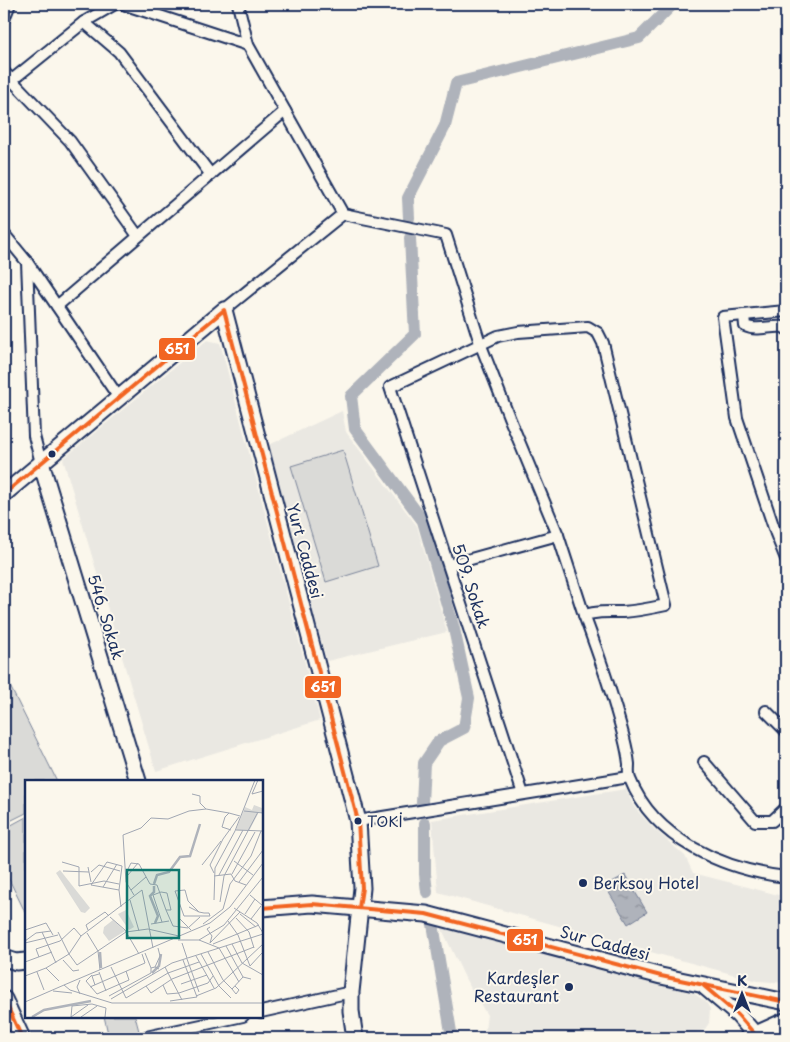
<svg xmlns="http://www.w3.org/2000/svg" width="790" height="1042" font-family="'Playpen Sans',sans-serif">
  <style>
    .built { fill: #eae8e2 }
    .pitch { fill: #dadad7; stroke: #7a849a }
    .water { fill: url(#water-ripples); stroke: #747e96 }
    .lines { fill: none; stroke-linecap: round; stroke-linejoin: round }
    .canal { stroke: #afb3bb; stroke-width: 12 }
    .street-casing { stroke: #1b2f5e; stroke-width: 14 }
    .secondary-casing { stroke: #1b2f5e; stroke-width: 19 }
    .primary-casing { stroke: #1b2f5e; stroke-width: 20 }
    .street { stroke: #fbf7ec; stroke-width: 10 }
    .secondary { stroke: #fbf7ec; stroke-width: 15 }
    .primary { stroke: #fbf7ec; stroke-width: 16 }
    .bus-1-casing { stroke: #fbf7ec; stroke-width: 8 }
    .bus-1 { stroke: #f26522; stroke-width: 4 }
    .bus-dot { fill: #1b2f5e; stroke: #fbf7ec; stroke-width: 2 }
    .labels { text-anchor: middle; stroke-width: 4; stroke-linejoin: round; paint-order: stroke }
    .bus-label { font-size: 15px; fill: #1b2f5e; stroke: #fbf7ec; text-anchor: start }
    .street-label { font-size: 16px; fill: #1b2f5e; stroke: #fbf7ec }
    .poi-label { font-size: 16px; fill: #1b2f5e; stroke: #fbf7ec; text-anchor: start }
    .inset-river { fill: none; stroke: #afb3bb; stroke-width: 2.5 }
    .inset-road { fill: none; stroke: #a1a7b3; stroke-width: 1 }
    .view { fill: #0f766e; fill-opacity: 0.15; stroke: #0f766e; stroke-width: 2.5 }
    .inset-edge { fill: none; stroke: #1b2f5e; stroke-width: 2.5 }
    .line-badge { stroke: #fbf7ec; stroke-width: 2 }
    .badge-label { font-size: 14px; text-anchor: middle; font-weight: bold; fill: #fff }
  </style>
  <defs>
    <pattern id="water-ripples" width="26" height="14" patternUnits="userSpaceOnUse" patternTransform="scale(1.25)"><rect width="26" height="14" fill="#afb3bb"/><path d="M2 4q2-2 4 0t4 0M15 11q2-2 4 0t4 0" fill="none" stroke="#8e929b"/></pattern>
  </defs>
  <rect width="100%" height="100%" fill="#fbf7ec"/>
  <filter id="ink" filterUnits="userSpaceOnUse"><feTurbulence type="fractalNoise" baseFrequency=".02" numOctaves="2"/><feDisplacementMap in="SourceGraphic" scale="10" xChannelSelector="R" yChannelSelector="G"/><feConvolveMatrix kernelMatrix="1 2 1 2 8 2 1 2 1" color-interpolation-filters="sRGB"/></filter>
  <g filter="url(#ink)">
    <g class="built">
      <polygon points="207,340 220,343 320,720 156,771 63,459"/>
      <polygon points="342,411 346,432 417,526 447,632 327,661 313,612 269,445"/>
      <polygon points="626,789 634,807 653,828 685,856 693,873 786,897 786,983 758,981 665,956 438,892 432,820"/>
      <polygon points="440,925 695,994 706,1002 710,1009 709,1023 705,1029 684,1038 484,1038 487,1015 466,980"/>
    </g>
    <g class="pitch">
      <polygon points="343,450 378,566 326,582 291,466"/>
      <polygon points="4,674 57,781 26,781 26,813 4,824"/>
      <polygon points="26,817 26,914 4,869 4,829"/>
      <polygon points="104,1016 135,1016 140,1035 125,1038 109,1038"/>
    </g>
    <polygon class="water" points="625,875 647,912 628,924 605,886"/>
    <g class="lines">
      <g class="canal">
        <polyline points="409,218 408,198 445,126 456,83 639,38 673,4"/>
        <polyline points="410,238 415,334 351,396 355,429 423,521 454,629 469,698 464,728 439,741 424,763 422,803"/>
        <polyline points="425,823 425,874 427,892"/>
        <polyline points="433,924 452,1038"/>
      </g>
      <defs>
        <g id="street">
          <polyline points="123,4 248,45"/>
          <polyline points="238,4 248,45 343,214 446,235 480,343 509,417 558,535 584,615"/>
          <polyline points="4,19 10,4"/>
          <polyline points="84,22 119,52 211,175"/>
          <polyline points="4,72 70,141 138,236"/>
          <polyline points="12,80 84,22 115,4"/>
          <polyline points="4,234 27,262 119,398"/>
          <polyline points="27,262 34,436 41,463"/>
          <polyline points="57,306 285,111"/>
          <polyline points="224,310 343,214"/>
          <polyline points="786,311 723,317 737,418 776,534 786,559"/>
          <path d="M744 315 745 326C757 332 771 325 784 327L786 329"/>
          <polyline points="449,565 558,535"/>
          <polyline points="766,711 786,731"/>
          <polyline points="704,762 755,821 772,821 786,808"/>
          <path d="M523 794 390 387 498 336 518 332 588 327 598 333 603 343 666 605C652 608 638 611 623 612 607 612 600 611 584 615 599 655 613 696 624 738 626 746 628 755 629 764 629 769 628 774 630 779 654 840 725 870 786 877"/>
          <polyline points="358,821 629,777"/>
          <polyline points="261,1012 351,992"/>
          <polyline points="146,1037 243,1016"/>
        </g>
        <g id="secondary">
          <polyline points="41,463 138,781"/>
          <polyline points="4,494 224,310 358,821 362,888 351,992 351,1011 355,1038"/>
          <polyline points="261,908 312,904 426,914 661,976 786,1002"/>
          <polyline points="4,958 16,962 26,961"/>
          <polyline points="705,987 738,1015 758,1038"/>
          <polyline points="4,999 22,1038"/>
        </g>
        <polyline id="primary" points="748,1038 786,1021"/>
      </defs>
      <use href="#street" class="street-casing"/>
      <use href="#secondary" class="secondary-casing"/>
      <use href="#primary" class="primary-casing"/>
      <use href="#street" class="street"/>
      <use href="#secondary" class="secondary"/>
      <use href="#primary" class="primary"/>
      <defs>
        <g id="bus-1">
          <polyline points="4,494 224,310 358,821 362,888 359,908"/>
          <polyline points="261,908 312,904 426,914 661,976 786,1002"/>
          <polyline points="704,986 738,1015 758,1038"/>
          <polyline points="4,999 22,1038"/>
        </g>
      </defs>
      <use href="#bus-1" class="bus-1-casing"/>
      <use href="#bus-1" class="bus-1"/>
    </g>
  </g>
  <g class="bus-dot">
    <circle cx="52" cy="454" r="4.5"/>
    <circle cx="358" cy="821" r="4.5"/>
    <circle cx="583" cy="883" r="5"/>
    <circle cx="569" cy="987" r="5"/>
  </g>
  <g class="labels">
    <g class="bus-label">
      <text x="367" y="827">TOKİ</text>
    </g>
    <g class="street-label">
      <text transform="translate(305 551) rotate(75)" y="6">Yurt Caddesi</text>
      <text transform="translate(471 586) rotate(72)" y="6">509. Sokak</text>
      <text transform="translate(106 617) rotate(73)" y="6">546. Sokak</text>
      <text transform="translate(605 943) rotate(15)" y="6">Sur Caddesi</text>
    </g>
    <g class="poi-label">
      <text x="593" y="889">Berksoy Hotel</text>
      <text x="559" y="984" text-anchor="end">Kardeşler<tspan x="559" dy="18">Restaurant</tspan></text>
    </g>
  </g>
  <g transform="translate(25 780)">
    <rect width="238" height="238" fill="#fbf7ec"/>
    <path d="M35 90 65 128 60 133 56 132 31 93Z" fill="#dadad7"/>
    <path d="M229 25 237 28V33L234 32 224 51 211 50 220 27 227 30ZM88 140 100 151 84 161 78 153 79 147Z" fill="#dadad7"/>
    <path d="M101 130 109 147 104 150 93 134Z" fill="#dadad7"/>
    <path class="inset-river" d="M129 104 132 95 144 92 155 77 165 76 175 44M129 106V112L125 116 133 136 130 143M75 172 76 188M127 193 134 186 136 174M7 237 19 230 66 221"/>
    <path class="inset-road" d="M233 0 227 14 238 11M167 14 175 16V23L181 29 204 33M219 31 238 33M206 50 197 47 200 37 204 33 215 36M211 50 238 51M209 81 228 95M37 82 54 87V106L79 101 94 104M177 85 196 61M63 87 66 102M103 89 106 83 114 84 125 104 132 105 141 130M38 91 64 92M66 92 74 85 95 91M189 93 185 85 198 59 214 37M207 94 230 52M103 95 113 83M194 95 218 50M189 96 206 94 210 101 221 105M214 102 238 70M78 107 92 84M94 110 66 105 82 82 97 86 94 110 96 127M106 110 121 97M109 115 101 102 98 55 116 48 126 38 143 39 164 31 181 29M225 115 238 126M105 120 114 151M189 120 190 88 210 51 230 0M195 122 199 96 233 32M164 127 174 132 179 133H184L185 136H159L150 111 160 110 163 121 174 132M209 128 232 143 238 153M215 134 231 147M220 134 230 119M85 137 100 150 114 174M153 137 166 150M211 138 224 152 229 168M226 139 236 126M203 141 213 155 225 186 237 173M137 142 128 115 136 112 142 113 146 130H141L148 146 163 148 175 137M126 144 144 141M178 144 198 129 205 104 226 76 236 51M0 150 21 143 28 155M63 150 61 145 80 132 84 136M17 152 31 183M33 152 44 174M62 153 73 171M153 160H174L194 168M174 160 199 145 238 97M0 161 11 153 26 151M0 163 33 155M157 163 162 178M185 163 215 132M185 163 187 156 182 149 185 147M188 164 234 145M207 164 217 183 238 195M201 166 218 197 226 199M133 168 135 176 130 187 134 189M194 168 214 202M73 171 75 190M183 172 198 200 207 209 218 197M120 173 126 188 130 187M44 174 56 156 117 110 128 168M44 174 52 185 101 152 123 149 154 156M176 174 194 206 206 218M171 176 189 208M14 177 11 169 35 161 49 148 56 156M162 179 174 212M38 180 48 191 54 190M0 182 27 172M86 187 101 218 143 193 140 187M12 192 19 210M74 192 81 211M67 195 61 201 72 214 104 200 101 191M0 196 21 188M34 201 21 188 44 174M156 204 182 195M39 205 185 143 205 127 238 83M70 205 67 196 74 194M138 205 142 214 154 213 183 203 188 196M121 206 126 213 147 199 229 167M65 207 120 183 117 174M207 209 211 214 214 210 210 206M28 211 47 213M55 214 52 207 55 200M84 216 126 193V188M171 216 191 208 238 164M86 219 147 183 238 154M157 220 143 193 174 182M145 221 172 217 158 180M0 222 39 205 45 210 87 223H238M46 237 47 226 67 224 81 228 80 237M46 237 63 225M56 237 72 226"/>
    <path class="view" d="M102 90H154V158H102Z"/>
    <rect width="238" height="238" class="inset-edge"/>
  </g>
  <g class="line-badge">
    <rect x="158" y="337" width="38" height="24" rx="5" fill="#f26522"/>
    <rect x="304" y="675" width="38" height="24" rx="5" fill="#f26522"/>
    <rect x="506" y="928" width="38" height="24" rx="5" fill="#f26522"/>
  </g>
  <g class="badge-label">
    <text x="177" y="354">651</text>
    <text x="323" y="692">651</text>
    <text x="525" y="945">651</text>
  </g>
  <rect width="790" height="1042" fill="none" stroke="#fbf7ec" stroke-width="20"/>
  <rect x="10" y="10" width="770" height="1022" fill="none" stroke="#1b2f5e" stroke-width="2" filter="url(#ink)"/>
  <g transform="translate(742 994)" stroke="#fbf7ec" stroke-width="4" paint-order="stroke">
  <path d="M0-4L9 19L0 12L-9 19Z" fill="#1b2f5e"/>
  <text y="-8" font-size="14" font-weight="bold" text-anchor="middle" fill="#1b2f5e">K</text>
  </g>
</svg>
